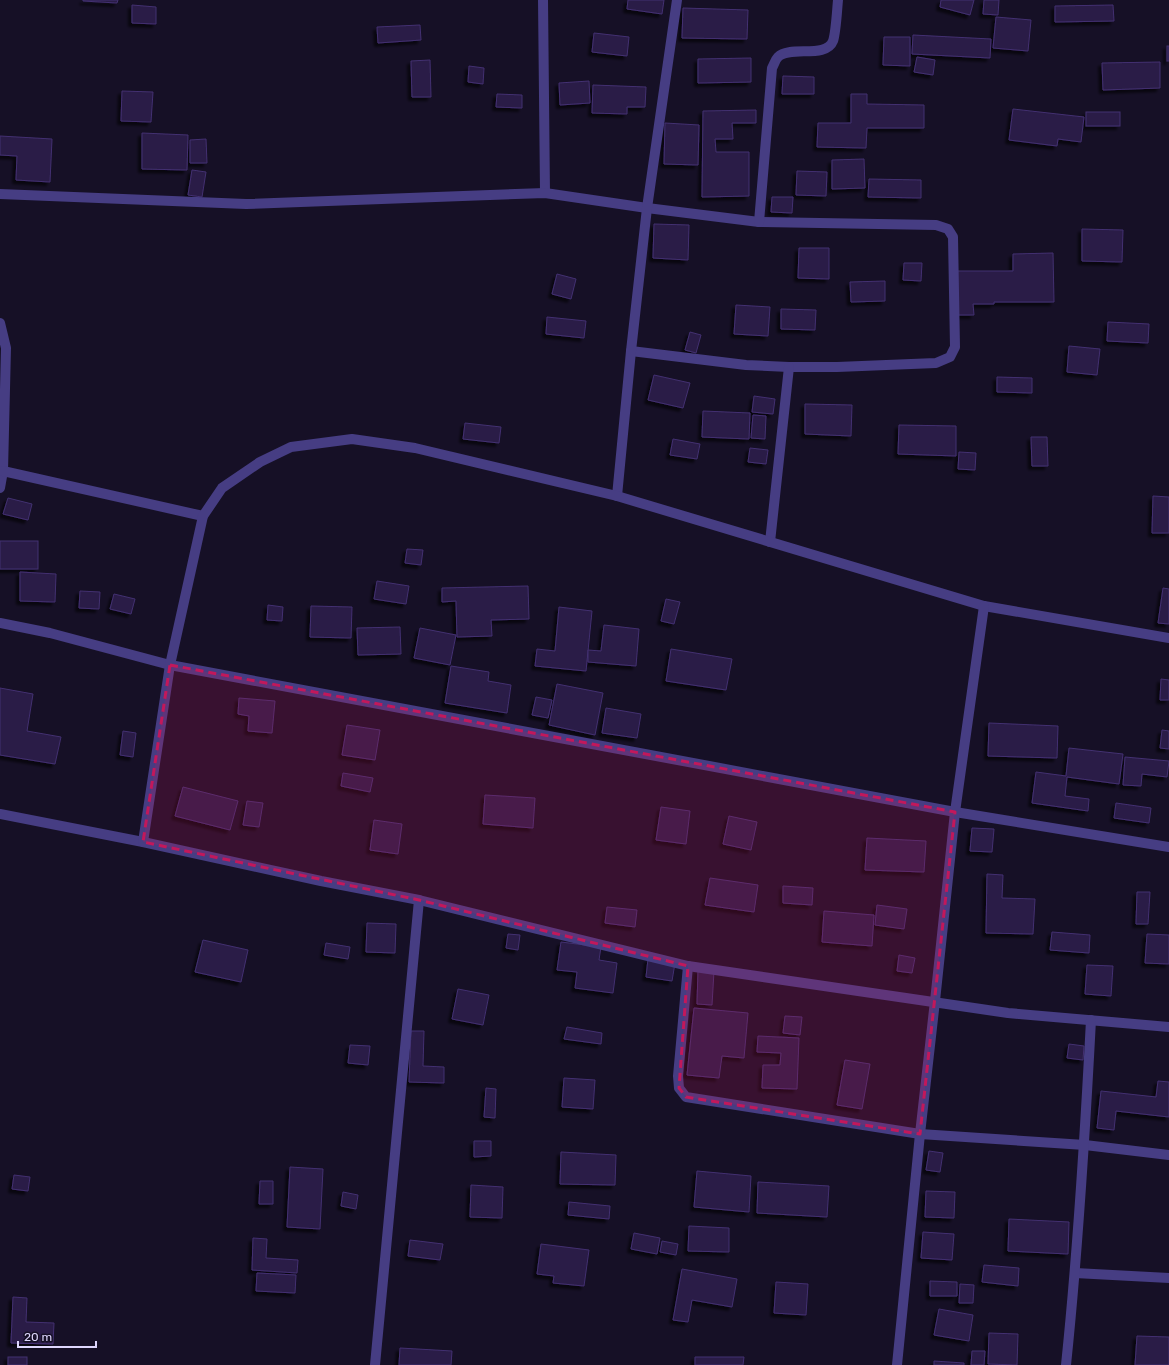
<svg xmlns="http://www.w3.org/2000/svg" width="1169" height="1365" font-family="Rubik,sans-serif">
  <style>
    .building { fill: #291d46; stroke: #433071; filter: url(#shadow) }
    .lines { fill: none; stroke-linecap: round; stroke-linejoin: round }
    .minor { stroke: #463d83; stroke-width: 10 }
    .marked { fill: #c2185b; fill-opacity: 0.2; stroke: #c2185b; stroke-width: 3; stroke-dasharray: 8 5; stroke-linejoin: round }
  </style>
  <defs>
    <filter id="shadow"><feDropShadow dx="-3.5" dy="3.5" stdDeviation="1" flood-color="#0009"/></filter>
  </defs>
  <rect width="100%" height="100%" fill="#161026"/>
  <g class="building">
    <polygon points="83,0 118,0 117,3 83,1"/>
    <polygon points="628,0 664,0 662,14 627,9"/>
    <polygon points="941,0 974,0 970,15 940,7"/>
    <polygon points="984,0 999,0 998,15 983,14"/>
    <polygon points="132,5 156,7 156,24 132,23"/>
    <polygon points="1113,5 1114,21 1055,22 1055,6"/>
    <polygon points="683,8 748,10 747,39 682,38"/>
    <polygon points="996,17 1031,20 1028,51 993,48"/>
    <polygon points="420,25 421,40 378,43 377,27"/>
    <polygon points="594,33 629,37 627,56 592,52"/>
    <polygon points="913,35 991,39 990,58 912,54"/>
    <polygon points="884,37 910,37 910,66 883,65"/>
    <rect x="1167" y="46" width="2" height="15"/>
    <polygon points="917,57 935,60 933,75 914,72"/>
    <polygon points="751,58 751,82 698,83 698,59"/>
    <polygon points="430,60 431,97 412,97 411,61"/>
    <polygon points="1160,62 1160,88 1103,90 1102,63"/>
    <polygon points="469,66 484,68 483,84 468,82"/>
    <polygon points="783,76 814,77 814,94 782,94"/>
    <polygon points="589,81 590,103 560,105 559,83"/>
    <polygon points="593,85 646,87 645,107 627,107 627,114 592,113"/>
    <polygon points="122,91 153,92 151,122 121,121"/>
    <polygon points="497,94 522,95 522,108 496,107"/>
    <polygon points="851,94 867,94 867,104 924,105 924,128 867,128 866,148 817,147 818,123 851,123"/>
    <polygon points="1013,109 1084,117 1081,142 1058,139 1057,146 1009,140"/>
    <polygon points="756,110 756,123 732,123 733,139 715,139 716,152 749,152 749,196 702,197 703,111"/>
    <rect x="1086" y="112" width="34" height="14"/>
    <polygon points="665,123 699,125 698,165 664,164"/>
    <polygon points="142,133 188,135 187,170 142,169"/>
    <polygon points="0,136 52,139 50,182 16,180 17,156 0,155"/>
    <polygon points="206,139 207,163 190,163 190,140"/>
    <polygon points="864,159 865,188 832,189 832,160"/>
    <polygon points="192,170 206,172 202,197 188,195"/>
    <polygon points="797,171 827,172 826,196 796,195"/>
    <polygon points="869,179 921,180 921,198 868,197"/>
    <polygon points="772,197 793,197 792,213 771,212"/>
    <polygon points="654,224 689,225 688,260 653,258"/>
    <polygon points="1082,229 1123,230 1122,262 1082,261"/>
    <polygon points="799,248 829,248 829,279 798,278"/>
    <polygon points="1053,253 1054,302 994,302 994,304 973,304 974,315 956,315 956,271 1013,271 1013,254"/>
    <polygon points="904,263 922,263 921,281 903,280"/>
    <polygon points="557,274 576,279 571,299 552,294"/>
    <polygon points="885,281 885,301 851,302 850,282"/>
    <polygon points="736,305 770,307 768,336 734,334"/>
    <polygon points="781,309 816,310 815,330 781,329"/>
    <polygon points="547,317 586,321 584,338 546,334"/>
    <polygon points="1108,322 1149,324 1148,343 1107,341"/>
    <polygon points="690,332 701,335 696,353 685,350"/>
    <polygon points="1069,346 1100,349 1097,375 1067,372"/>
    <polygon points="654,375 690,383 683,408 648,400"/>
    <polygon points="997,377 1032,378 1032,393 997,392"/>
    <polygon points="754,396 775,399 773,414 752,412"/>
    <polygon points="805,404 852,405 851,436 805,434"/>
    <polygon points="703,411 750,413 749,439 702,437"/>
    <polygon points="753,415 766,416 765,439 751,438"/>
    <polygon points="465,423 501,427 499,443 463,439"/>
    <polygon points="899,425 956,426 956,456 898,454"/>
    <polygon points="1031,437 1047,437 1048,466 1032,466"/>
    <polygon points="673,439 700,444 697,459 670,455"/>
    <polygon points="750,448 768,450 766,464 748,462"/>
    <polygon points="959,452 976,453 975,470 958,469"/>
    <polygon points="1153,496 1169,497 1169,533 1152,533"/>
    <polygon points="8,498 32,504 28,520 3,514"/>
    <rect x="0" y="541" width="38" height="28"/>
    <polygon points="407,549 423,550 421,565 405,563"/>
    <polygon points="20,572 56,574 55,602 20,601"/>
    <polygon points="377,581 409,586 406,604 374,599"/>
    <polygon points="528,586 529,619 491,620 492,636 457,637 456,601 442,602 442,588"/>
    <polygon points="1163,588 1169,589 1169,624 1158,623"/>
    <polygon points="80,591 100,592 99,609 79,608"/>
    <polygon points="114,594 135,599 131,614 110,609"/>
    <polygon points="666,599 680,602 674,624 661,621"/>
    <polygon points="268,605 283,607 282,621 267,620"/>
    <polygon points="311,606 352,607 351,638 310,637"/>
    <polygon points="559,607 592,611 586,671 535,666 537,649 555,651"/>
    <polygon points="604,625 639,629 636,666 588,662 588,650 601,651"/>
    <polygon points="400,627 401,654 358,655 357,628"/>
    <polygon points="420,628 456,635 450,665 414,658"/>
    <polygon points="671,649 732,659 726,690 666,681"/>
    <polygon points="451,666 489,672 488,681 511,685 507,713 445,703"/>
    <polygon points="1161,679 1169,680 1169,700 1160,700"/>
    <polygon points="557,684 603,693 595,735 549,725"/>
    <polygon points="0,688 33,694 27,731 61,737 55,764 0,755"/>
    <polygon points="536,697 552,700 548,718 532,715"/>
    <polygon points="239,698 275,701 272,733 248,731 249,716 238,714"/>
    <polygon points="606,708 641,714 637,738 602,733"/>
    <polygon points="989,723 1058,726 1057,758 988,756"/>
    <polygon points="347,725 380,730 375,760 342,755"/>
    <polygon points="1162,730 1169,731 1169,749 1160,748"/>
    <polygon points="123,731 136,733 133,757 120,755"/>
    <polygon points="1069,748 1123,754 1119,784 1067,777 1065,796 1089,799 1088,811 1032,803 1036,772 1066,776"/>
    <polygon points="1125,757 1169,761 1167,777 1142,774 1141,786 1123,785"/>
    <polygon points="343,773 373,778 370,792 341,786"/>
    <polygon points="183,787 238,801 230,830 175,816"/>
    <polygon points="485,795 535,798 533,828 483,824"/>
    <polygon points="247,801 263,803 259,827 243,825"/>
    <polygon points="1116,803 1151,808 1149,823 1114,818"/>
    <polygon points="661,807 690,811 686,844 656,840"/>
    <polygon points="729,816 757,822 751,850 723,844"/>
    <polygon points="374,820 402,824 398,854 370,850"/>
    <polygon points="972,828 994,829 992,852 970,851"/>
    <polygon points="867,838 926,841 924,872 865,870"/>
    <polygon points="987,874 1003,875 1002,898 1035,899 1033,934 986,933"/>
    <polygon points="710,878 758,885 754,912 705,905"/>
    <polygon points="783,886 813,888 812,905 783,903"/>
    <polygon points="1137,892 1150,892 1148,924 1136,924"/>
    <polygon points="877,905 907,909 904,929 875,925"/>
    <polygon points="607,907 637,910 635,927 605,923"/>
    <polygon points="824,911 874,915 872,946 822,942"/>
    <polygon points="367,923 396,924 395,953 366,952"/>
    <polygon points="1052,932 1090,935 1089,953 1050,950"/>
    <polygon points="508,934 520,935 518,950 506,948"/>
    <polygon points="1147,934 1169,935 1169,964 1145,963"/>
    <polygon points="203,940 248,950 241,982 195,972"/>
    <polygon points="561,942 601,947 599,960 617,963 613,993 575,988 577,972 557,970"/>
    <polygon points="326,943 350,947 348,959 324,955"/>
    <polygon points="899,955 915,958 912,973 897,971"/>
    <polygon points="648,959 675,963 672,981 646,977"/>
    <polygon points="1087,965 1113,966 1111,996 1085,994"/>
    <polygon points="698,970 714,971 712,1005 697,1004"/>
    <polygon points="458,989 489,995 483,1025 452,1019"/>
    <polygon points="694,1008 748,1013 744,1058 722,1056 719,1078 687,1075"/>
    <polygon points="785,1016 802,1017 800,1035 783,1033"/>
    <polygon points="567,1027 602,1033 601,1044 564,1039"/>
    <polygon points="411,1031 424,1031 423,1066 444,1067 444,1083 409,1082"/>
    <polygon points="758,1036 799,1038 797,1089 762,1088 763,1065 780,1065 781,1053 757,1052"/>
    <polygon points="1069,1044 1084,1046 1083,1060 1067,1058"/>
    <polygon points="350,1045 370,1046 368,1065 348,1063"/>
    <polygon points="845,1060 870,1064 862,1109 837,1105"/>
    <polygon points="564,1078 595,1080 593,1109 562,1107"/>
    <polygon points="1158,1081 1169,1082 1169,1117 1116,1111 1114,1130 1097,1128 1101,1091 1156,1097"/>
    <polygon points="486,1088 496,1089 495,1118 484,1117"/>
    <polygon points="474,1141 491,1141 491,1156 474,1157"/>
    <polygon points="929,1151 943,1153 940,1172 926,1170"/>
    <polygon points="561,1152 616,1155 615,1185 560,1184"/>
    <polygon points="290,1167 323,1169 320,1229 287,1227"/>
    <polygon points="697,1171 751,1176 749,1212 694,1207"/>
    <polygon points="14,1175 30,1177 28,1191 12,1189"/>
    <polygon points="260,1181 273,1181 273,1204 259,1204"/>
    <polygon points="758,1182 829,1186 827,1217 757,1213"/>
    <polygon points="471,1185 503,1187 502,1218 470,1217"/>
    <polygon points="926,1191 955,1192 954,1218 925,1217"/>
    <polygon points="343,1192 358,1195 356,1209 341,1206"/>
    <polygon points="569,1202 610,1206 609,1219 568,1215"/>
    <polygon points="1009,1219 1069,1222 1068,1254 1008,1251"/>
    <polygon points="689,1226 729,1228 729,1252 688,1251"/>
    <polygon points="923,1232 954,1234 952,1260 921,1258"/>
    <polygon points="634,1233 660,1238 657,1254 631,1249"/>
    <polygon points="253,1238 267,1239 266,1258 298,1260 297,1273 252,1270"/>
    <polygon points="410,1240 443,1244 440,1260 408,1256"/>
    <polygon points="662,1241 678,1244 676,1255 660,1252"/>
    <polygon points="541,1244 589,1250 584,1286 553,1283 554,1276 537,1274"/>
    <polygon points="984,1265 1019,1268 1018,1286 982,1282"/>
    <polygon points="682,1269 737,1279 732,1307 692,1300 688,1322 673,1320"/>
    <polygon points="257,1273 296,1275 295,1293 256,1291"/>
    <polygon points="930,1281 957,1282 957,1296 930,1296"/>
    <polygon points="776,1282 808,1284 806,1315 774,1313"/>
    <polygon points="960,1284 974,1285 973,1303 959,1303"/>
    <polygon points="13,1297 27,1298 26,1322 54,1323 53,1344 11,1343"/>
    <polygon points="939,1309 973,1315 969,1341 934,1335"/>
    <polygon points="989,1333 1018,1334 1017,1365 988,1364"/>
    <polygon points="1137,1336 1169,1337 1169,1365 1135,1365"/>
    <polygon points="400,1348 452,1351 451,1365 399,1365"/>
    <polygon points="972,1351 985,1351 984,1365 971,1365"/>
    <rect x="8" y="1357" width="19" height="8"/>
    <polygon points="695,1357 744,1357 743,1365 695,1365"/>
    <polygon points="934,1361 964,1363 964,1365 934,1365"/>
  </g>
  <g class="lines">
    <g class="minor">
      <polyline points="543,0 545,193"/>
      <polyline points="0,194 246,204 545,193 647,208 759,222 936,225 948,229 953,237 955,347 950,357 936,363 837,367 789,367 746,365 631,351"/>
      <path d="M759 222 772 68C774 65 775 60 778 57 790 45 826 59 833 41 836 32 837 10 838 0"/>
      <polyline points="0,323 6,348 3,471 0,488"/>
      <polyline points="3,471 203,516"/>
      <polyline points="617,496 631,351 647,208 677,0"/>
      <polyline points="770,542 789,367"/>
      <polyline points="0,623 50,633 170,665 955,812 1169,847"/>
      <polyline points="0,814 143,842 321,881 419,900 688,966 1008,1013 1169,1027"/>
      <polyline points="143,842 170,665 203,516 222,488 260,462 291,447 352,439 415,448 617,496 984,606 1169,638"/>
      <polyline points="688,966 678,1076 679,1088 686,1097 920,1134 1085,1145 1169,1155"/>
      <polyline points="1075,1273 1169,1278"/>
      <polyline points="375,1365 419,900"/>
      <polyline points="897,1365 920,1134 935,1001 955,812 984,606"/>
      <path d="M1066 1365C1078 1250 1085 1135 1091 1020"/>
    </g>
  </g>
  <path class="marked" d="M170 665 955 812 920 1134 686 1097 679 1088 688 966 419 900 143 842Z"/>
  <path d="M18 1341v6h78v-6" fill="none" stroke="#ded6fd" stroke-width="2"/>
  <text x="24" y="1341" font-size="12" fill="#ded6fd" stroke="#161026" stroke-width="3" paint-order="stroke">20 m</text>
</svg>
